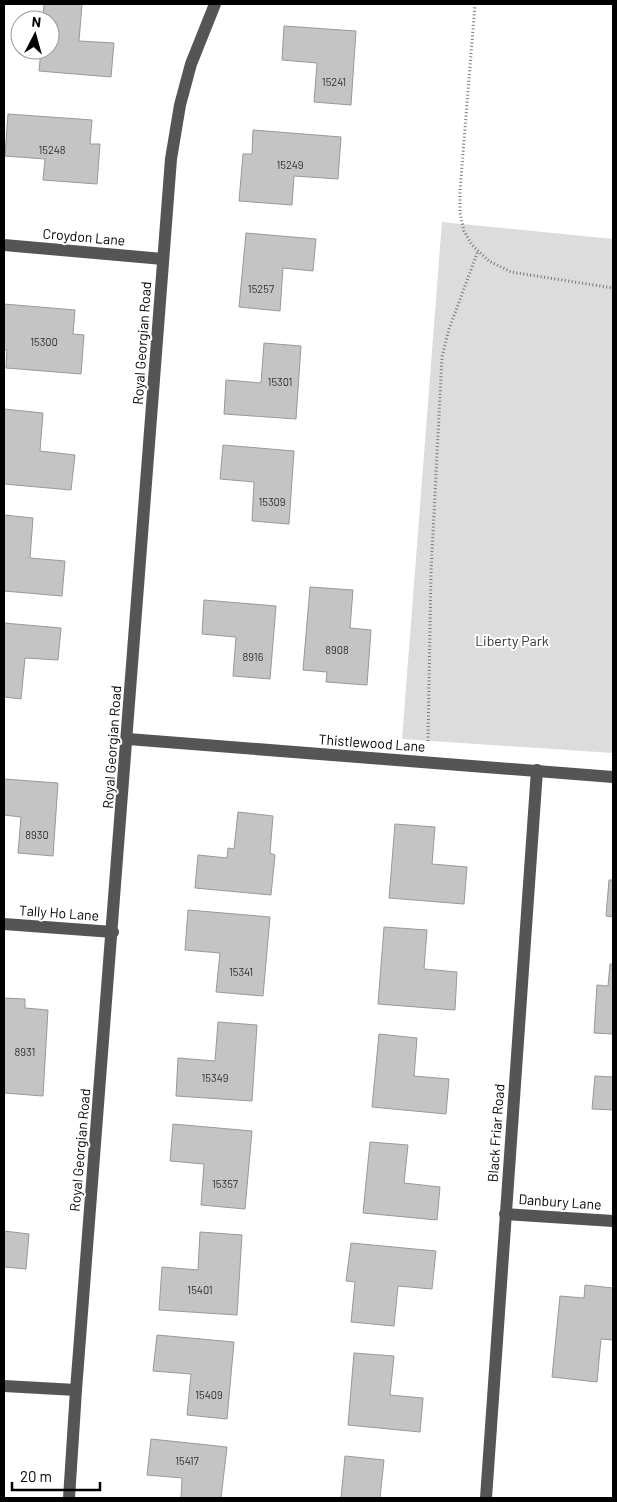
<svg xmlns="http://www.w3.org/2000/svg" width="617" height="1502" font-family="Barlow,sans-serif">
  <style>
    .green { fill: #dcdcdc }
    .building { fill: #c4c4c4; stroke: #999 }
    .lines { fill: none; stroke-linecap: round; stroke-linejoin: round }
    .path { stroke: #777; stroke-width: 3; stroke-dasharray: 1 2.5; stroke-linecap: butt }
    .minor { stroke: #555; stroke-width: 12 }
    .labels { text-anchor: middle; stroke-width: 4; stroke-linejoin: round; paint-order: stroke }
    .number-label { font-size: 11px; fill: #313131 }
    .street-label { font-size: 14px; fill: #000; stroke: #fff }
    .park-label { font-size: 14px; fill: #333; stroke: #fff }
  </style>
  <rect width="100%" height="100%" fill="#fff"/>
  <polygon class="green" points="442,222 613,239 613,753 402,739"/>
  <g class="building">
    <polygon points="44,4 82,4 79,41 114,43 111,77 39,71 41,50 50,50 50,20 43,20"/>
    <polygon points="284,26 356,31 351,105 314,102 317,63 282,60"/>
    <polygon points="8,114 92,120 90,144 100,144 97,184 43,180 45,159 5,156"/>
    <polygon points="253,130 341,137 338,179 294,176 292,205 239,201 243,154 252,154"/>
    <polygon points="246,233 316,239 313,271 283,268 280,311 239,307"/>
    <polygon points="4,304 75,310 73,334 84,335 81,374 6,368 7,350 4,350"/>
    <polygon points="264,343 301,346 296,419 224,414 226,380 261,383"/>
    <polygon points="4,409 43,413 40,451 75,455 71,490 4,484"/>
    <polygon points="223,445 294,451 289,524 252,521 254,482 220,479"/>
    <polygon points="4,515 33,518 30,558 65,561 62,596 4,591"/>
    <polygon points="310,587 353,590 350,628 371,630 367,685 326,682 327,672 303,670"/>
    <polygon points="204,600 276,606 270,679 233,676 236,637 202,634"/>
    <polygon points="4,623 61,628 58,660 25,658 21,699 4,697"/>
    <polygon points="4,779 58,783 53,856 18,853 21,817 4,815"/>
    <polygon points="238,812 273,816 270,853 275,855 271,895 195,888 198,855 227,858 228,848 234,849"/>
    <polygon points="395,824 435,827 432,864 467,867 464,904 389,898"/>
    <polygon points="609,880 613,880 613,917 606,916"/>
    <polygon points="188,910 270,917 263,996 216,992 220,953 185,950"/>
    <polygon points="384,927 427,930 424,969 457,972 455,1010 378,1004"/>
    <polygon points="610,964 613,964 613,1034 594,1033 597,985 608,986"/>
    <polygon points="4,998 25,999 25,1008 48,1010 43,1096 4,1093"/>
    <polygon points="218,1022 257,1025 252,1101 176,1096 178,1058 215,1061"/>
    <polygon points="379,1034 417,1038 414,1076 449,1079 446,1114 372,1107"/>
    <polygon points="595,1076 613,1077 613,1110 592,1109"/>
    <polygon points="173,1124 252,1131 245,1209 201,1205 204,1164 170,1161"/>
    <polygon points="370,1142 408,1145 404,1183 440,1187 437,1220 363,1213"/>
    <polygon points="4,1231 29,1234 26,1269 4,1267"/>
    <polygon points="200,1232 242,1235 237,1315 159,1310 162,1267 198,1270"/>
    <polygon points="351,1243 436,1251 432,1289 398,1286 394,1326 351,1322 355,1282 346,1281"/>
    <polygon points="585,1285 613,1288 613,1340 601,1339 597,1382 552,1377 560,1296 584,1298"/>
    <polygon points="157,1335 234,1342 227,1419 187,1415 191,1374 153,1371"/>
    <polygon points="354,1353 394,1356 390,1395 423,1398 420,1432 348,1425"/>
    <polygon points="151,1439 227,1447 221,1498 181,1498 182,1478 147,1475"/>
    <polygon points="345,1456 384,1460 380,1498 341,1498"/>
  </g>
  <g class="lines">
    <g class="path">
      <polyline points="475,4 460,191 460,213 464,231 472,245 489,261 511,272 613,288"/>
      <polyline points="428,741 431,572 442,357 449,329 478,251"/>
    </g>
    <g class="minor">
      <polyline points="4,245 163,259"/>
      <polyline points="128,739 613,777"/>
      <polyline points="4,924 113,932"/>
      <polyline points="505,1214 613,1221"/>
      <polyline points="4,1386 76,1390"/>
      <polyline points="69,1498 76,1390 171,159 180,105 191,64 215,4"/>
      <polyline points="486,1498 537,770"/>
    </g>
  </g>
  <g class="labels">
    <g class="number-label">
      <text x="334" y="86">15241</text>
      <text x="52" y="154">15248</text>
      <text x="290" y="169">15249</text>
      <text x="261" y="293">15257</text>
      <text x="44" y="346">15300</text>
      <text x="280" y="386">15301</text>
      <text x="272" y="506">15309</text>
      <text x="337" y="654">8908</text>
      <text x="253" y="661">8916</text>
      <text x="37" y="839">8930</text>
      <text x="241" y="976">15341</text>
      <text x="25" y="1056">8931</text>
      <text x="215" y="1082">15349</text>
      <text x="225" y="1188">15357</text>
      <text x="200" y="1294">15401</text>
      <text x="209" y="1399">15409</text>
      <text x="187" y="1465">15417</text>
    </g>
    <g class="street-label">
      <text transform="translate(84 237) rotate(5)" y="5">Croydon Lane</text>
      <text transform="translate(142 343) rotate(-86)" y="5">Royal Georgian Road</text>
      <text transform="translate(372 743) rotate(4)" y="5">Thistlewood Lane</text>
      <text transform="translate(112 747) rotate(-86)" y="5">Royal Georgian Road</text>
      <text transform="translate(59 913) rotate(4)" y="5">Tally Ho Lane</text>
      <text transform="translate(496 1133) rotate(-86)" y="5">Black Friar Road</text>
      <text transform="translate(80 1150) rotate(-85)" y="5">Royal Georgian Road</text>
      <text transform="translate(560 1202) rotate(4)" y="5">Danbury Lane</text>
    </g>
    <g class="park-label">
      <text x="512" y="646">Liberty Park</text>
    </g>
  </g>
  <rect width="617" height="1502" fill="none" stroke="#000000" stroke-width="10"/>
  <g transform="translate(35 35) rotate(6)"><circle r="24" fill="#ffffff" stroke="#999999"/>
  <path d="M0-4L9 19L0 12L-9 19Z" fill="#000000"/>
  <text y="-8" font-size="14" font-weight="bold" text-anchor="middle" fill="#000000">N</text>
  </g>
  <path d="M12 1482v8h88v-8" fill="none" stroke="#000000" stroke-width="2.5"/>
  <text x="20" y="1482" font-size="15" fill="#000000" stroke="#ffffff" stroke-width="4" paint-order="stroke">20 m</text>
</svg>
